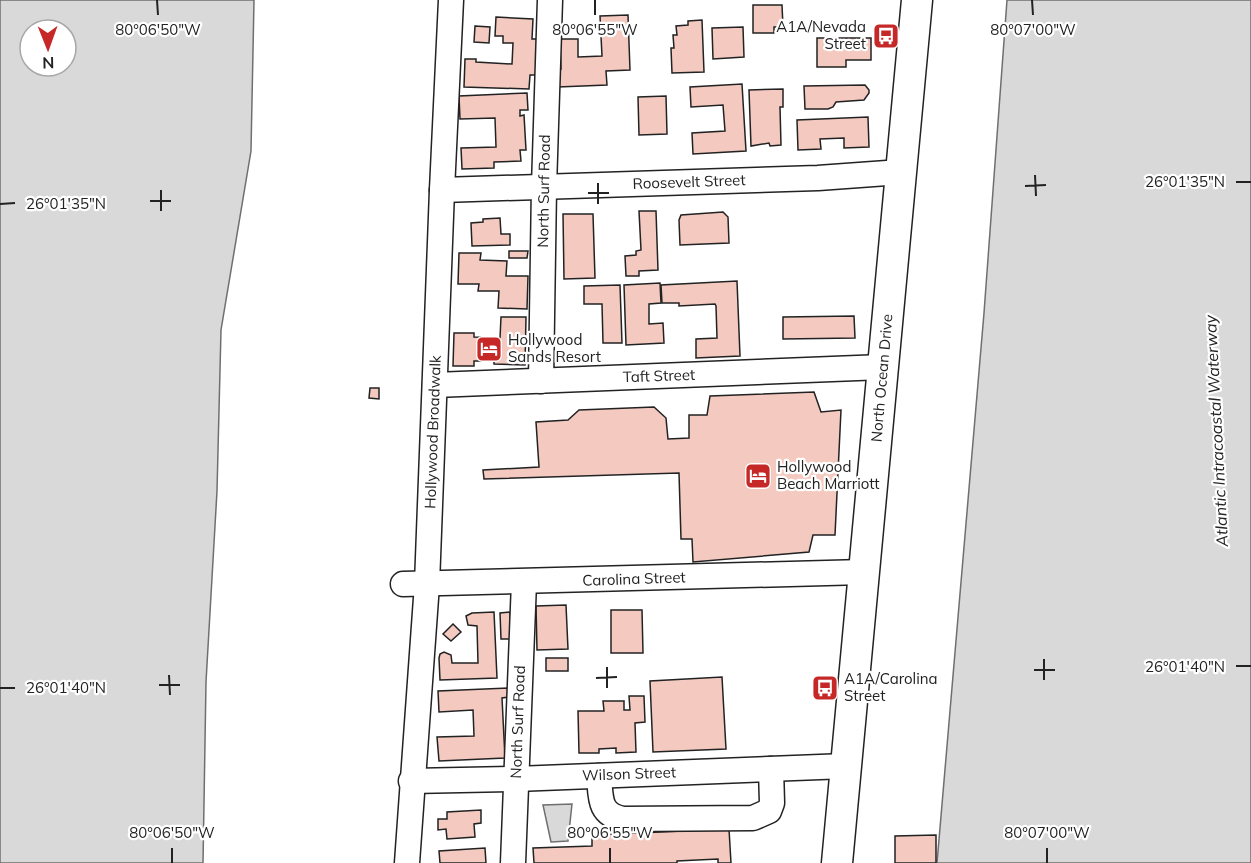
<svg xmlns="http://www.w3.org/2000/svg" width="1251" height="863" font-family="Mulish,sans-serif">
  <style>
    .water { fill: #d9d9d9; stroke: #6f6f6f; stroke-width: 1.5; fill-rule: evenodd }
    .building { fill: #f3c9c0; stroke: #222; stroke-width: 1.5 }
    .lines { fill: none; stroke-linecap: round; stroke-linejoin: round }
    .minor-casing { stroke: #222; stroke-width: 27 }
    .major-casing { stroke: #222; stroke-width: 33 }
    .minor { stroke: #fff; stroke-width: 24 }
    .major { stroke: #fff; stroke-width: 30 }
    .ticks { fill: none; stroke: #222; stroke-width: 2 }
    .labels { text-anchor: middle; stroke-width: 4.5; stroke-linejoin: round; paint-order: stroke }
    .poi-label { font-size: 15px; fill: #222; stroke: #fff; text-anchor: start }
    .street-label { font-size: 15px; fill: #222; stroke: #fff }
    .water-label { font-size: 16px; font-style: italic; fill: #222; stroke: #fff }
    .ticks-label { font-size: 15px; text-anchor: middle; fill: #222; stroke: #fff; stroke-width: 4.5; stroke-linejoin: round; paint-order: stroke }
  </style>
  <rect width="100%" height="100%" fill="#fff"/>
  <g class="water">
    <path d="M0 0H254L251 151 221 330 217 491 206 682 203 863H0ZM30 30H66V66H30Z"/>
    <polygon points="1007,0 1251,0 1251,863 937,863 984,313"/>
    <polygon points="572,804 568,841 551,842 543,805"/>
  </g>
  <g class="building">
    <polygon points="753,5 782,5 783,27 774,27 774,33 753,33"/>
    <polygon points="628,15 630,70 606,71 607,85 558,87 558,69 561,69 560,39 578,39 578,57 602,56 600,16"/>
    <polygon points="496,17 533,19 532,39 539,39 538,75 530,75 529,89 464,87 465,59 476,59 476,62 512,64 513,43 503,43 503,36 495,36"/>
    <polygon points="702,20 704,72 672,73 671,48 674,48 673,35 677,35 676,26 688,25 688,21"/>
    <polygon points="475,26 490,27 489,43 474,42"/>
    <polygon points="743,27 744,57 713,59 712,28"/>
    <polygon points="817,38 871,38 871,60 846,60 846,67 817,67"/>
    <polygon points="742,84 746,151 693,154 692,133 725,131 723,105 691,107 690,87"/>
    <polygon points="865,85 869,90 869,93 864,100 836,102 833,107 828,109 805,109 804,86"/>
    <polygon points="783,89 783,107 780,107 781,145 770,146 769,143 751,146 749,90"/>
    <polygon points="527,93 528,110 520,110 520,116 524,115 526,150 520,150 521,161 494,162 494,168 462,169 461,148 496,147 495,118 460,119 459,96"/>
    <polygon points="666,96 667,134 639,135 638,97"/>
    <polygon points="868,117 869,147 844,148 844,138 820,139 821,149 798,150 797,120"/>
    <polygon points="639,211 656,211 658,270 639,271 639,276 626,276 625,256 636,255 636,251 641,250"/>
    <polygon points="723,212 728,217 729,243 680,245 679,220 681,215"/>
    <polygon points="563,214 593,214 595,278 564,279"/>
    <polygon points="500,218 501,234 510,234 510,245 472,246 471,223 483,222 483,219"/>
    <polygon points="509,251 528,251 527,258 509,258"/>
    <polygon points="459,253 481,253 480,260 507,261 506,276 528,276 527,309 498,308 499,291 478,291 479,284 458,284"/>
    <polygon points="737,281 740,356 696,358 696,339 717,338 716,306 715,304 679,306 679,303 662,303 661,285"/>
    <polygon points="660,283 661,303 649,304 649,324 663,323 664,343 626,345 624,285"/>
    <polygon points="620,285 622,343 603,343 602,304 584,304 584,286"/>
    <polygon points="854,316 855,338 783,339 783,317"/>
    <polygon points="501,317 526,317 525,365 494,364 494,361 474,361 474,366 453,366 454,333 474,333 474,337 500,338"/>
    <polygon points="370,388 379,388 379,399 369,398"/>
    <polygon points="814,392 821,412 841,410 835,535 813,535 809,552 693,562 692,539 681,539 679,473 484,479 483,470 539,467 536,422 568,420 579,410 654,407 666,418 668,439 689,438 689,415 707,415 710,396"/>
    <polygon points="566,605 568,649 537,650 536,606"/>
    <polygon points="611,610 642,610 643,653 611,653"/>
    <polygon points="494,612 497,678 440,680 439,658 440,654 444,652 451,655 452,663 478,663 477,626 468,625 466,616 472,613"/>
    <polygon points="510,612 511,639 501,639 500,613"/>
    <polygon points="453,624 461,632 451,641 443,634"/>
    <rect x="546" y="658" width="22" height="13"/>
    <polygon points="722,677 726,749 653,752 650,681"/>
    <polygon points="508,688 509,697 502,698 505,758 439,761 437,737 474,736 473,710 439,712 438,691"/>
    <polygon points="629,696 644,696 645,722 635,723 636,752 616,753 616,748 599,749 599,753 579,753 578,711 604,711 603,701 624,701 624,710 630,710"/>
    <polygon points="481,810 481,823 474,824 475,837 447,839 446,829 438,830 438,819 447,819 447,812"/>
    <polygon points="729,829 731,863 718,863 718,859 677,861 677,863 534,863 533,848 592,846 592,835"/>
    <polygon points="936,835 936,863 895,863 895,836"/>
    <polygon points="485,848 486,863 440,863 439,851"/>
  </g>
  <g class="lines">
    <defs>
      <g id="minor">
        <polyline points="442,190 818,178 901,172"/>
        <polyline points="541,381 544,187 550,0"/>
        <polyline points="435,385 883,367"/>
        <polyline points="403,584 864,572"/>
        <path d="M599 776C601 797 598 814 623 819L753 818 769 811 772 803 771 769"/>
        <polyline points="411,781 516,779 846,766"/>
        <polyline points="407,863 427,584 442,190 451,0"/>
        <polyline points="513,863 524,582"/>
      </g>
      <polyline id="major" points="837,863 917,0"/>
    </defs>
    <use href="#minor" class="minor-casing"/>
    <use href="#major" class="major-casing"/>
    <use href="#minor" class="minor"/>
    <use href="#major" class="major"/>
  </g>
  <path class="ticks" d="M157 0 158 15M595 0V15M1032 0 1033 15M1035 175 1036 196M1236 182H1251M598 183V204M1025 186 1046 185M161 190V211M588 193H609M150 201H171M0 204 15 203M1044 659V680M1236 666H1251M607 667V688M1034 670H1055M169 675 170 695M596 678 617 677M159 685H180M0 688H15M172 848V863M610 848V863M1047 848V863"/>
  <defs>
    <symbol id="bus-square" viewBox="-11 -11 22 22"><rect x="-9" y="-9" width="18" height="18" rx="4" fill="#c62828" stroke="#fff"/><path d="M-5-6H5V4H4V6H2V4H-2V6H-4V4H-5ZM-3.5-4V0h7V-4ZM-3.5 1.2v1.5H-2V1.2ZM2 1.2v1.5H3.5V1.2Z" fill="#fff"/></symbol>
    <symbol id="hotel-square" viewBox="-11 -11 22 22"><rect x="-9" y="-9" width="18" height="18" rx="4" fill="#c62828" stroke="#fff"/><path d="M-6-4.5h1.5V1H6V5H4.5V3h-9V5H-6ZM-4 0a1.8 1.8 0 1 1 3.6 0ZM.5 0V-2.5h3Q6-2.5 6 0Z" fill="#fff"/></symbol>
  </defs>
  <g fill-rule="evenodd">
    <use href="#bus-square" x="871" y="21" width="30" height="30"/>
    <use href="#hotel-square" x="474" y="334" width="30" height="30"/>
    <use href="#hotel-square" x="743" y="461" width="30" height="30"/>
    <use href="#bus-square" x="810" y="673" width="30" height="30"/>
  </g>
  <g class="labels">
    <g class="poi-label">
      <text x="866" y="32" text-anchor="end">A1A/Nevada<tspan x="866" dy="17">Street</tspan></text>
      <text x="508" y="345">Hollywood<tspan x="508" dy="17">Sands Resort</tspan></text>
      <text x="777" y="472">Hollywood<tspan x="777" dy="17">Beach Marriott</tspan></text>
      <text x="844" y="684">A1A/Carolina<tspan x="844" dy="17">Street</tspan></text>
    </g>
    <g class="street-label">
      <text transform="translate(689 182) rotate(-2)" y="5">Roosevelt Street</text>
      <text transform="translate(544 191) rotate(-89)" y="5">North Surf Road</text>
      <text transform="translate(659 376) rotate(-2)" y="5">Taft Street</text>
      <text transform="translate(882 378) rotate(-85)" y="5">North Ocean Drive</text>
      <text transform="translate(433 432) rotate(-88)" y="5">Hollywood Broadwalk</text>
      <text transform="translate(634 579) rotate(-2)" y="5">Carolina Street</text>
      <text transform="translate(518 722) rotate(-88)" y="5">North Surf Road</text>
      <text transform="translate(629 774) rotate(-2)" y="5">Wilson Street</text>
    </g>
    <g class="water-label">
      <text transform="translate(1216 431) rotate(-93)" y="6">Atlantic Intracoastal Waterway</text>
    </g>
  </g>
  <g class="ticks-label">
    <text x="158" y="35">80°06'50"W</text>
    <text x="595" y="35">80°06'55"W</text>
    <text x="1033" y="35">80°07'00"W</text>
    <text x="1185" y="187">26°01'35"N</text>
    <text x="66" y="209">26°01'35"N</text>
    <text x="1185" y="672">26°01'40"N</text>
    <text x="66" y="693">26°01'40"N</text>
    <text x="172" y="838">80°06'50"W</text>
    <text x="610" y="838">80°06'55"W</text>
    <text x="1047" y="838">80°07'00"W</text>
  </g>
  <g transform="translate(48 48) rotate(179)"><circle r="28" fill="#ffffff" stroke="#a7a7a7" stroke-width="1.5"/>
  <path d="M0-4.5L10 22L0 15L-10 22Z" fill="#c62828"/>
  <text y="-9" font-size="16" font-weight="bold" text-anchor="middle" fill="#222222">N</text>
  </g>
</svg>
